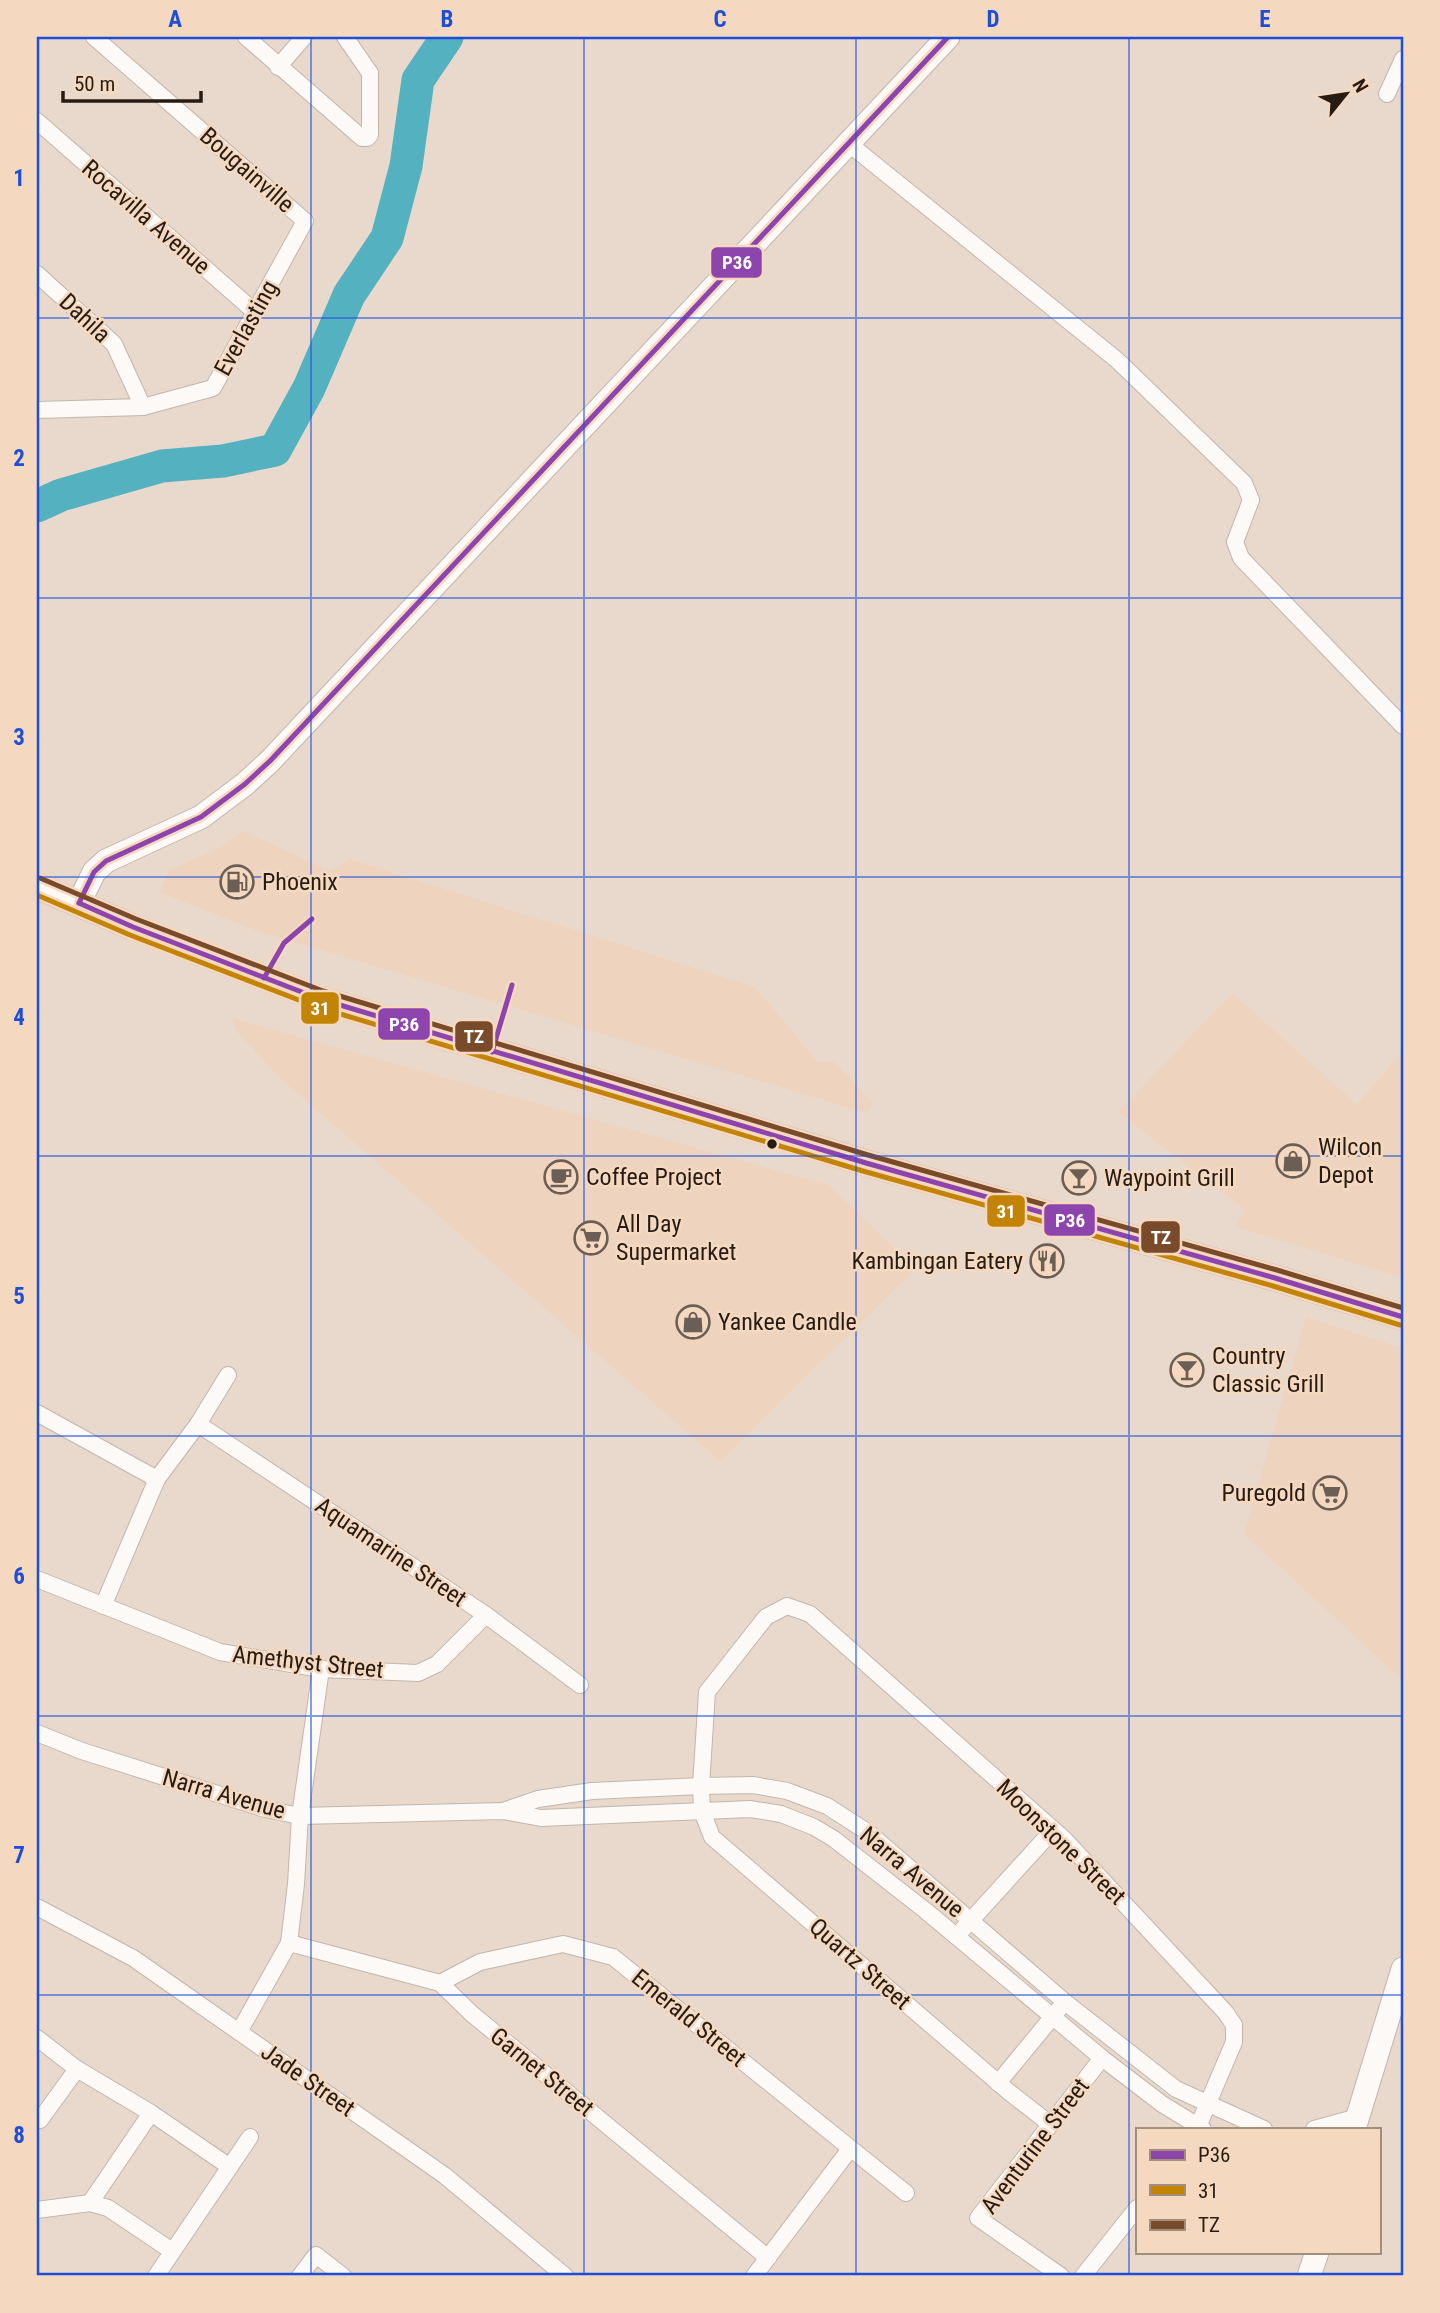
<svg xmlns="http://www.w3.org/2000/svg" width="1440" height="2313" font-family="'Roboto Condensed',sans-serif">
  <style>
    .built { fill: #eed4be }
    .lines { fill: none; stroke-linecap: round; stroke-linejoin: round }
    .river { stroke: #54b1c0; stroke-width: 33 }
    .street-casing { stroke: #c2b6ac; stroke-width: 18 }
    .secondary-casing { stroke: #c2b6ac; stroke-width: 25 }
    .primary-casing { stroke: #c2b6ac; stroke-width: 27 }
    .street { stroke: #fcf9f7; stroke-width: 16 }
    .secondary { stroke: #fcf9f7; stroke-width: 23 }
    .primary { stroke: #fcf9f7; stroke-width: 24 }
    .bus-1-casing { stroke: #f5d8c0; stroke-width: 10 }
    .bus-2-casing { stroke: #f5d8c0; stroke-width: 10 }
    .bus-3-casing { stroke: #f5d8c0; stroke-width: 10 }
    .bus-1 { stroke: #8e44ad; stroke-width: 5 }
    .bus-2 { stroke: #c38405; stroke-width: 5 }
    .bus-3 { stroke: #7a4b2a; stroke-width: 5 }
    .grid { fill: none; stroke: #1d4ed8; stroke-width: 2; stroke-opacity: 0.55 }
    .bus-dot { fill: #271c13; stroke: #f5d8c0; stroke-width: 2.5 }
    .labels { text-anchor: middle; stroke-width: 5; stroke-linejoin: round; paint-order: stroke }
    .street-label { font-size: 24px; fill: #271c13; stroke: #f5d8c0 }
    .poi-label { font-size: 24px; fill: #271c13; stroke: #f5d8c0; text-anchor: start }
    .line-badge { stroke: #f5d8c0; stroke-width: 2.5 }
    .badge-label { font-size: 19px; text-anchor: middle; font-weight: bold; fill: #fff }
    .neatline { fill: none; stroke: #1d4ed8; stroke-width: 2.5 }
    .grid-label { font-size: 23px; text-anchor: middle; font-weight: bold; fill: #1d4ed8 }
  </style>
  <rect width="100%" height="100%" fill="#e9d9cc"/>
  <g class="built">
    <polygon points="244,831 330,871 350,859 755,987 818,1062 834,1061 873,1103 867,1113 260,932 159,892 169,870 221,847"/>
    <polygon points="1232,993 1357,1104 1403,1051 1403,1278 1236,1227 1245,1210 1118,1112"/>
    <polygon points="232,1018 829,1185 916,1269 720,1461 281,1079 236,1031"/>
    <polygon points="1306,1317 1403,1348 1403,1681 1244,1534"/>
  </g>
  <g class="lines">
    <polyline class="river" points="37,506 61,495 162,466 223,461 275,450 309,388 349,295 387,238 406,166 418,80 447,37"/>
    <defs>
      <g id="street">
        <polyline points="246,37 362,138 367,138 370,135 370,73 345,37"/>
        <polyline points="278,67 304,37"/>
        <polyline points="1387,94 1403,59"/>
        <polyline points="37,121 255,312"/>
        <polyline points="848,143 1117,360 1244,483 1251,500 1235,542 1241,558 1403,726"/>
        <polyline points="37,274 114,344 143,407"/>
        <polyline points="37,410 143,407 213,388 305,221 94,37"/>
        <polyline points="37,1413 157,1479"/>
        <polyline points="198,1424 486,1615 580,1685"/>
        <polyline points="37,1579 220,1652 321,1669 418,1673 437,1664 486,1615"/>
        <polyline points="103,1606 157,1479 198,1424 228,1375"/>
        <polyline points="37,1733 82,1751 265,1809 300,1816 503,1811 541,1818 750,1809 781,1814 814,1827 834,1839 926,1911 1102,2058 1162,2104 1203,2129"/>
        <polyline points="503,1811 538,1799 592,1791 701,1786 753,1785 787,1791 827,1806 869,1833 1065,2002 1176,2089 1264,2129"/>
        <polyline points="37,1907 133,1958 444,2175 565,2276"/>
        <polyline points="963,1929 1053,1830"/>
        <polyline points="289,1943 440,1983 472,2014 768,2258"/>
        <polyline points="440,1983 480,1962 563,1944 613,1957 906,2193"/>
        <polyline points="239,2032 289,1943 296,1884 300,1816 321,1669"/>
        <polyline points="37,2038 77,2069 151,2113 230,2167"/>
        <polyline points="998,2083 1059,2009"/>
        <polyline points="37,2120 40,2120 77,2069"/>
        <polyline points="1050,2124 1009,2092 712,1837 702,1811 701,1786 707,1692 766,1617 787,1606 810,1614 1064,1839 1226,2013 1234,2025 1234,2042 1197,2129"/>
        <polyline points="1314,2129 1358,2117"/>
        <polyline points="90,2203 151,2113"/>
        <polyline points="37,2210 90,2203 108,2208 172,2251"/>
        <polyline points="156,2276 250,2137"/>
        <polyline points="300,2276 316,2255 343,2276"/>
        <polyline points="754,2276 850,2149"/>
        <polyline points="1061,2276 978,2218 1102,2058"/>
        <polyline points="1083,2276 1137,2208"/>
      </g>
      <g id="secondary">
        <polyline points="79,903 94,872 106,861 201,817 245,784 270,761 948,37"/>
        <polyline points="1354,2129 1403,1969"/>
        <polyline points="1309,2276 1317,2252"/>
      </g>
      <polyline id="primary" points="37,886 133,927 320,999 866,1163 1275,1278 1403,1317"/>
    </defs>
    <use href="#street" class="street-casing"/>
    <use href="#secondary" class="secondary-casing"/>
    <use href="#primary" class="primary-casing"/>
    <use href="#street" class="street"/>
    <use href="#secondary" class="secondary"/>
    <use href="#primary" class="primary"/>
    <defs>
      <g id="bus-1">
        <polyline points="79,903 133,927 320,999 866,1163 1275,1278 1403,1317"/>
        <polyline points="79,903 94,872 106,861 201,817 245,784 270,761 948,37"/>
        <polyline points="264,978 284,943 312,919"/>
        <polyline points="492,1052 512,985"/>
      </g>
      <polyline id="bus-2" points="37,895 130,935 317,1007 863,1171 1273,1286 1400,1325"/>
      <polyline id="bus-3" points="40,878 136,919 323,991 868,1155 1277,1270 1403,1308"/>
    </defs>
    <use href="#bus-1" class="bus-1-casing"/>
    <use href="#bus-2" class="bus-2-casing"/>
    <use href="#bus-3" class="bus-3-casing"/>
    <use href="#bus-1" class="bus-1"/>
    <use href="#bus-2" class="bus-2"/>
    <use href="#bus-3" class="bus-3"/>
  </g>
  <path class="grid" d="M311 37V2276M584 37V2276M856 37V2276M1129 37V2276M37 318H1403M37 598H1403M37 877H1403M37 1156H1403M37 1436H1403M37 1716H1403M37 1995H1403"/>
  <defs>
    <symbol id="fuel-ring" viewBox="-11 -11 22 22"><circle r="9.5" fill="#f5d8c0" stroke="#6b5e54" stroke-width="1.5"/><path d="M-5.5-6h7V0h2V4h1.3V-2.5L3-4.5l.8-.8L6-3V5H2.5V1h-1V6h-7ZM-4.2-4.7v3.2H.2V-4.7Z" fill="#6b5e54"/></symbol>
    <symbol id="shop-ring" viewBox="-11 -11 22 22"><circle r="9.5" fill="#f5d8c0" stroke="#6b5e54" stroke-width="1.5"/><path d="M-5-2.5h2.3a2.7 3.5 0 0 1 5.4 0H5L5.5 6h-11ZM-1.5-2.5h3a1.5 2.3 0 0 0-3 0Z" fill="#6b5e54"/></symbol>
    <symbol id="cafe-ring" viewBox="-11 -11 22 22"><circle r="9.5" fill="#f5d8c0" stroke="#6b5e54" stroke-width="1.5"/><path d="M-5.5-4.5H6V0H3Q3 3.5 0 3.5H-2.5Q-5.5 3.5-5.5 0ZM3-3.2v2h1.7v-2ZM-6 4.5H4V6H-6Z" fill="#6b5e54"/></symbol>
    <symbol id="bar-ring" viewBox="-11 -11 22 22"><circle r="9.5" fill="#f5d8c0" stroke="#6b5e54" stroke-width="1.5"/><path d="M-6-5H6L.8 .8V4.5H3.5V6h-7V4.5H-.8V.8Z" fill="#6b5e54"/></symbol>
    <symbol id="supermarket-ring" viewBox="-11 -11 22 22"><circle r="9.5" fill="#f5d8c0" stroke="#6b5e54" stroke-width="1.5"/><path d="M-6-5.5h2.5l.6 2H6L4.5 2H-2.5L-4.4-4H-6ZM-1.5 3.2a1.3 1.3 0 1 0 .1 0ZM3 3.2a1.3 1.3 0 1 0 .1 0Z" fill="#6b5e54"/></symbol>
    <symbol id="restaurant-ring" viewBox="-11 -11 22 22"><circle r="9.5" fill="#f5d8c0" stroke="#6b5e54" stroke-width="1.5"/><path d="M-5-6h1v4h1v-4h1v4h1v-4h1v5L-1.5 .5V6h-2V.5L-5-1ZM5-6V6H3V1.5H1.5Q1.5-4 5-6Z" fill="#6b5e54"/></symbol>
  </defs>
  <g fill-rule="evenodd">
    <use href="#fuel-ring" x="218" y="863" width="38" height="38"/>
    <use href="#shop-ring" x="1274" y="1142" width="38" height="38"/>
    <use href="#cafe-ring" x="542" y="1158" width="38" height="38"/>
    <use href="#bar-ring" x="1060" y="1159" width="38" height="38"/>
    <use href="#supermarket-ring" x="572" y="1219" width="38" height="38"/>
    <use href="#restaurant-ring" x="1028" y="1242" width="38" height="38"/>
    <use href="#shop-ring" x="674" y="1303" width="38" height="38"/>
    <use href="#bar-ring" x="1168" y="1351" width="38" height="38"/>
    <use href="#supermarket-ring" x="1311" y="1474" width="38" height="38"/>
  </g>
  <circle class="bus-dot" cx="772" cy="1144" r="6"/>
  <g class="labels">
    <g class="street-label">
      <text transform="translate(247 170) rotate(41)" y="8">Bougainville</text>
      <text transform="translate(146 217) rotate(41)" y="8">Rocavilla Avenue</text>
      <text transform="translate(85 318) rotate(43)" y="8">Dahila</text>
      <text transform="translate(246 328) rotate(-61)" y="8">Everlasting</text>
      <text transform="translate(391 1552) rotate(34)" y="8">Aquamarine Street</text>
      <text transform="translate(308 1662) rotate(6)" y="8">Amethyst Street</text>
      <text transform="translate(224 1794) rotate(16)" y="8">Narra Avenue</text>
      <text transform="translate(1061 1842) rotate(44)" y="8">Moonstone Street</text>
      <text transform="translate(912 1872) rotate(40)" y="8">Narra Avenue</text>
      <text transform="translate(860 1964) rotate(41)" y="8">Quartz Street</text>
      <text transform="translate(689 2018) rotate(39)" y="8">Emerald Street</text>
      <text transform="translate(542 2072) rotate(39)" y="8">Garnet Street</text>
      <text transform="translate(308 2080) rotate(35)" y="8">Jade Street</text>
      <text transform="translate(1035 2146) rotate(-53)" y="8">Aventurine Street</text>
    </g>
    <g class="poi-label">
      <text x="262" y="890">Phoenix</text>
      <text x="1318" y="1155">Wilcon<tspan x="1318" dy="28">Depot</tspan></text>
      <text x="586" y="1185">Coffee Project</text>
      <text x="1104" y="1186">Waypoint Grill</text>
      <text x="616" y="1232">All Day<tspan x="616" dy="28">Supermarket</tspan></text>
      <text x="1023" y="1269" text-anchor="end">Kambingan Eatery</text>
      <text x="718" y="1330">Yankee Candle</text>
      <text x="1212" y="1364">Country<tspan x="1212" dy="28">Classic Grill</tspan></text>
      <text x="1306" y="1501" text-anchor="end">Puregold</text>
    </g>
  </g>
  <g class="line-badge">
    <rect x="710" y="246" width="53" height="33" rx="7" fill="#8e44ad"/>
    <rect x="300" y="991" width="40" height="34" rx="7" fill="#c38405"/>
    <rect x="377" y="1007" width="54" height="34" rx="7" fill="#8e44ad"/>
    <rect x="454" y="1020" width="40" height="33" rx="7" fill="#7a4b2a"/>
    <rect x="986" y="1194" width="40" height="34" rx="7" fill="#c38405"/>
    <rect x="1043" y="1203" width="53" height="34" rx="7" fill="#8e44ad"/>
    <rect x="1140" y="1220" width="41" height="34" rx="7" fill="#7a4b2a"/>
  </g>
  <g class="badge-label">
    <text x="737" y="269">P36</text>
    <text x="320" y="1015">31</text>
    <text x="404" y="1031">P36</text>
    <text x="474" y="1043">TZ</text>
    <text x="1006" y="1218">31</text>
    <text x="1070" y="1227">P36</text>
    <text x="1161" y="1244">TZ</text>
  </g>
  <rect width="1440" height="2313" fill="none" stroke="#f5d8c0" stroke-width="77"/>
  <rect x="1136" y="2128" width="245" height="126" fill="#f5d8c0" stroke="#a38d7b" stroke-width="2"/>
  <rect x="1150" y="2150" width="35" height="10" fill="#8e44ad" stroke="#a38d7b" stroke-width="2"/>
  <text x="1198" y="2162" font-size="21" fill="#271c13">P36</text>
  <rect x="1150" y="2185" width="35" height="10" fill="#c38405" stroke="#a38d7b" stroke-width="2"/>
  <text x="1198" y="2198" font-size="21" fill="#271c13">31</text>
  <rect x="1150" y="2220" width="35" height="10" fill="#7a4b2a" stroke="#a38d7b" stroke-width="2"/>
  <text x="1198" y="2232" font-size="21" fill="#271c13">TZ</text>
  <g transform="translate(1346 94) rotate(60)" stroke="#f5d8c0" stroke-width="5" paint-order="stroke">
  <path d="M0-5L12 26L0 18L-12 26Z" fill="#271c13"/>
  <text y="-10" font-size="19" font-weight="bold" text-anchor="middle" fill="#271c13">N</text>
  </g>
  <path d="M63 91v10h138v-10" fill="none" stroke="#271c13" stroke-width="3.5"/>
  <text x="74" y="91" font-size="21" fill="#271c13" stroke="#f5d8c0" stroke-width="5" paint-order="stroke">50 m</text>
  <rect x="38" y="38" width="1364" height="2236" class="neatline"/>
  <g class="grid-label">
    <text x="175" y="27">A</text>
    <text x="447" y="27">B</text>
    <text x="720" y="27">C</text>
    <text x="993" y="27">D</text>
    <text x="1265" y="27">E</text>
    <text x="19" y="186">1</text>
    <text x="19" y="466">2</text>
    <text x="19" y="745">3</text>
    <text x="19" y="1025">4</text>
    <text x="19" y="1304">5</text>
    <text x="19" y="1584">6</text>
    <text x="19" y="1863">7</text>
    <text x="19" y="2143">8</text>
  </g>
</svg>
